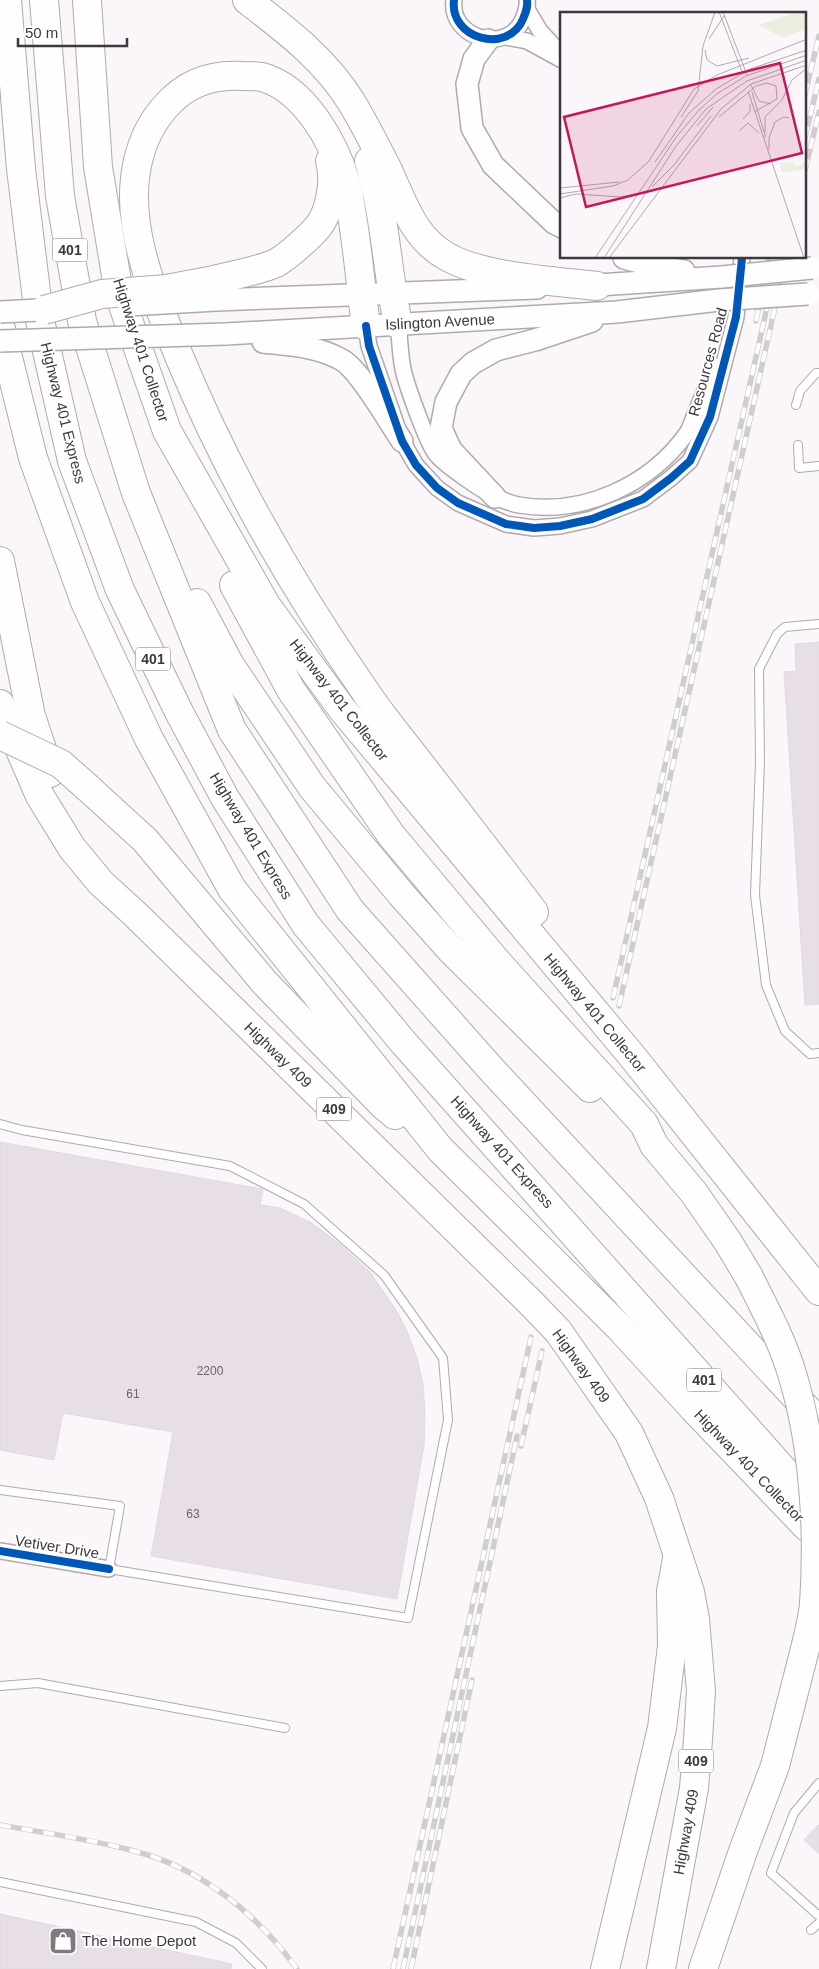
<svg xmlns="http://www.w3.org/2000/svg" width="819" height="1969" font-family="Arial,sans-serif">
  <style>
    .building { fill: #e7dee7; stroke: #dfdae0 }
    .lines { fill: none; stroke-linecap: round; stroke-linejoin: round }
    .service-casing { stroke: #afaaaf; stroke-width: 10 }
    .minor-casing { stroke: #afaaaf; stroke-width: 18 }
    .secondary-casing { stroke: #afaaaf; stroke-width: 24 }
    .motorway-casing { stroke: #afaaaf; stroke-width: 30 }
    .service { stroke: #fefefe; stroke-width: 8 }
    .minor { stroke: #fefefe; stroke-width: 15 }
    .secondary { stroke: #fefefe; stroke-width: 21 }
    .motorway { stroke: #fefefe; stroke-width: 28 }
    .rail-casing { stroke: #cfcdcf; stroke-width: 5.5 }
    .rail { stroke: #fff; stroke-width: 4; stroke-dasharray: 11; stroke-linecap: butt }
    .secondary-bridge-casing { stroke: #afaaaf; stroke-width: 24; stroke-linecap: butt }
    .motorway-bridge-casing { stroke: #afaaaf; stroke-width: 30; stroke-linecap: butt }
    .secondary-bridge { stroke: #fefefe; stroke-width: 21 }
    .motorway-bridge { stroke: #fefefe; stroke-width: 28 }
    .cycleway-casing { stroke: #fff; stroke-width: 11 }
    .cycleway { stroke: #0057b8; stroke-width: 8 }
    .labels { text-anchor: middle; stroke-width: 4; stroke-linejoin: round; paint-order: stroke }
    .number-label { font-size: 12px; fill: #6b646c }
    .shield { fill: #fff; stroke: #787379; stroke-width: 1 }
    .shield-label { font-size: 14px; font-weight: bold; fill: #3e373f }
    .street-label { font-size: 15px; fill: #3e373f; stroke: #fff }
    .poi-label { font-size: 15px; fill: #3e373f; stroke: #fff; text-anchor: start }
    .inset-road { fill: none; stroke: #afaaaf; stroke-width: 1 }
    .view { fill: #c2185b; fill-opacity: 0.15; stroke: #c2185b; stroke-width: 2.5 }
    .inset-edge { fill: none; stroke: #3e373f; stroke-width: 2.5 }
  </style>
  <rect width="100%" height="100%" fill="#faf6fa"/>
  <g class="building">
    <polygon points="819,642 819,1004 805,1005 784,672 796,671 795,644"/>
    <polygon points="0,1142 262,1189 263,1189 260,1205 280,1208 310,1222 340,1244 370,1272 398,1313 407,1331 417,1358 423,1384 425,1415 424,1445 397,1599 151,1556 173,1432 63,1413 54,1460 0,1450"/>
    <polygon points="819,1824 819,1854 804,1840"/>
    <polygon points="0,1914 232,1964 231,1969 0,1969"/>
  </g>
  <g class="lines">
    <defs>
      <g id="service">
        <polyline points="796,405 800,391 816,373 819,373"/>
        <polyline points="798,445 799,468 819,466"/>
        <polyline points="819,624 785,627 777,634 759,669 760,762 755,895 766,985 785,1031 810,1054 819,1053"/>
        <polyline points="0,1124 22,1130 230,1166 304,1204 384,1275 443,1358 448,1420 408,1618 109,1569 120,1506 0,1490"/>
        <polyline points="0,1686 38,1683 285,1728"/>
        <polyline points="819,1783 794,1813 771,1873 819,1916"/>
        <polyline points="0,1882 196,1922 236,1943 262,1969"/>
        <polyline points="811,1930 819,1923"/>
      </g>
      <g id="minor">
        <path d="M454 0C449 39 508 55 523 19 526 12 528 7 527 0"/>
        <polyline points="527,9 540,31 562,55"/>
        <polyline points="506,37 527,41 562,60"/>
        <path d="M398 324C400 339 400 355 403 369 406 384 427 443 436 454 443 463 455 471 465 478 480 489 499 501 519 505 583 516 650 485 687 433 691 427 693 418 696 412 702 397 709 382 715 366"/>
        <polyline points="366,326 369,346 402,441 416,465 437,488 458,503 506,524 534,528 560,526 592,519 643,499 671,478 690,461 710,417 736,317 742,258"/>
        <polyline points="0,1551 109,1569"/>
      </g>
      <g id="secondary">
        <polyline points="488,40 474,59 467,84 472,128 493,165 554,223 562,227"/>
        <polyline points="624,258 662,268 684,271"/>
        <polyline points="582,286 722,277"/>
        <polyline points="216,300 537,288"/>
        <polyline points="226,334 617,312 719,300"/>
        <path d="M263 342C290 345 318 346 342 360 360 370 389 422 402 441"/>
        <polyline points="495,497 451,450 441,428 446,402 461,374 473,363 496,350 535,340 592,321"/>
      </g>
      <g id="motorway">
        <polyline points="7,0 21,169 39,316 72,461 120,590 179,712 225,798 306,925 403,1042 819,1510"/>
        <polyline points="44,0 60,196 82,321 136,493 232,730 350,910 491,1069 819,1422"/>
        <polyline points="87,0 98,167 119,294 167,431 266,605 342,709 632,1056 819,1291"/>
        <path d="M247 0C286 30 326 60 352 103 364 123 375 145 386 166 402 199 412 237 446 256 481 277 555 281 597 286"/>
        <path d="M369 161C385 214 387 270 398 324"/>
        <path d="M209 281C231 275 256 272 276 263 287 257 316 232 322 221 331 205 335 178 330 161"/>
        <polyline points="0,325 33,458 85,602 149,739 232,889 440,1149 618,1326 693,1408 807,1527 819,1535"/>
        <path d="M366 326C361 289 358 252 352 215 350 204 349 193 346 182 334 143 305 89 262 77 257 76 249 76 243 76 213 74 186 83 166 106 137 138 130 182 136 224 142 269 162 314 179 356 228 474 292 586 365 691 382 717 402 740 421 765 459 814 497 863 534 912"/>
        <polyline points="0,561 31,716 50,773"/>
        <polyline points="234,585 291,690 391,835 498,963 644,1124 654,1145 694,1193 728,1242 749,1277"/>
        <polyline points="197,603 230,665 312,787 401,894 450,949 590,1088"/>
        <polyline points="0,704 40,796 72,848 101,883 136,915 531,1303 558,1331 629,1433 659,1498 690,1592 695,1619 701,1691 698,1740 694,1788 661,1969"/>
        <polyline points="88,788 145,840 265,983 383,1105 395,1115"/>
        <polyline points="605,1969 662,1728 672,1646 671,1591 677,1559"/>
        <polyline points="703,1969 743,1851 775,1766 806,1645"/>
      </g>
    </defs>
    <use href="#service" class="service-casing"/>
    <use href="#minor" class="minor-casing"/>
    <use href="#secondary" class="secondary-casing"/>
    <use href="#motorway" class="motorway-casing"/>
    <use href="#service" class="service"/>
    <use href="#minor" class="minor"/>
    <use href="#secondary" class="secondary"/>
    <use href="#motorway" class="motorway"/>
    <defs>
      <g id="rail">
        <polyline points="805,94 819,36"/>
        <polyline points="805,137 819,79"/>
        <polyline points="805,170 819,112"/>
        <polyline points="756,321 769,258"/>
        <polyline points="613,998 778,258"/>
        <polyline points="619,1006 786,258"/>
        <polyline points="521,1446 542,1351"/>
        <path d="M0 1825C45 1833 90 1839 134 1851 201 1868 257 1914 297 1969"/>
        <polyline points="393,1969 531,1337"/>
        <polyline points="403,1969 517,1436"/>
        <polyline points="411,1969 472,1680"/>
      </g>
    </defs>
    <use href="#rail" class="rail-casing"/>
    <use href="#rail" class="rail"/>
    <defs>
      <g id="secondary-bridge">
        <polyline points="722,277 812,268"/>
        <polyline points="719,300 808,294"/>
        <polyline points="128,305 216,300"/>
        <polyline points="0,312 58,309"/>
        <polyline points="0,341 226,334"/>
      </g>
      <g id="motorway-bridge">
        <polyline points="44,310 102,294 166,289 209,281"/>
        <polyline points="0,735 61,764 88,788"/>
        <path d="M749 1277C765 1309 783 1342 793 1377 814 1447 819 1531 814 1604 813 1617 809 1631 806 1645"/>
      </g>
    </defs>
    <use href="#secondary-bridge" class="secondary-bridge-casing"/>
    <use href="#motorway-bridge" class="motorway-bridge-casing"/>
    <use href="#secondary-bridge" class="secondary-bridge"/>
    <use href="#motorway-bridge" class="motorway-bridge"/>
    <defs>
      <g id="cycleway">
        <path d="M454 0C449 39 508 55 523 19 526 12 528 7 527 0"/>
        <polyline points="366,326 369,346 402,441 416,465 437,488 458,503 506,524 534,528 560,526 592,519 643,499 671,478 690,461 710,417 736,317 742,258"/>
        <polyline points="0,1551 109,1569"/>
      </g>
    </defs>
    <use href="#cycleway" class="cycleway-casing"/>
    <use href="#cycleway" class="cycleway"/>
  </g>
  <defs>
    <symbol id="shop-square" viewBox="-11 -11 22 22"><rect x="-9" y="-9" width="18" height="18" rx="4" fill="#807a80" stroke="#fff"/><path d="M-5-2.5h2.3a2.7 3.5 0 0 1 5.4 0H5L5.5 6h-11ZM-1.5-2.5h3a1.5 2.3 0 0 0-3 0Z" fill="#fff"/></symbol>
  </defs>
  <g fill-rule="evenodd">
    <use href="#shop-square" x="47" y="1925" width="32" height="32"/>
  </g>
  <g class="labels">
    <g class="number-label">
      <text x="210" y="1375">2200</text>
      <text x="133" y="1398">61</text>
      <text x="193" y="1518">63</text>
    </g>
    <g class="shield">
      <rect x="52.5" y="238.5" width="35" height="23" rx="4"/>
      <rect x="135.5" y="647.5" width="35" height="23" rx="4"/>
      <rect x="316.5" y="1097.5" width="35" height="23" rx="4"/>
      <rect x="686.5" y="1368.5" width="35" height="23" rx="4"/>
      <rect x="678.5" y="1749.5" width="35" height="23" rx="4"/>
    </g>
    <g class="shield-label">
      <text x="70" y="255">401</text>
      <text x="153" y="664">401</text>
      <text x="334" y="1114">409</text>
      <text x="704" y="1385">401</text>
      <text x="696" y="1766">409</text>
    </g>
    <g class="street-label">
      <text transform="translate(440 322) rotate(-3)" y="5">Islington Avenue</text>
      <text transform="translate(141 350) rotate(72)" y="5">Highway 401 Collector</text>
      <text transform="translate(708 362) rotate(-75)" y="5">Resources Road</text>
      <text transform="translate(63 413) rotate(76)" y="5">Highway 401 Express</text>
      <text transform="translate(339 700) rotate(52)" y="5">Highway 401 Collector</text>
      <text transform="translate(251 836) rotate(59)" y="5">Highway 401 Express</text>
      <text transform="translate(595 1013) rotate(50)" y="5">Highway 401 Collector</text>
      <text transform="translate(278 1055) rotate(44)" y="5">Highway 409</text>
      <text transform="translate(502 1152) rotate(48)" y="5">Highway 401 Express</text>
      <text transform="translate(581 1366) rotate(54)" y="5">Highway 409</text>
      <text transform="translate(749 1466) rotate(46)" y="5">Highway 401 Collector</text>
      <text transform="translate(57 1547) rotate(9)" y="5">Vetiver Drive</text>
      <text transform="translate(686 1832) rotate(-80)" y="5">Highway 409</text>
    </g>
    <g class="poi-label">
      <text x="82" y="1946">The Home Depot</text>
    </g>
  </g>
  <g transform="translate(560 12)">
    <rect width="246" height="246" fill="#faf6fa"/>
    <path d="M239 0H246V17L223 26 198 13ZM233 150 236 155 246 150V162L244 157 222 161 220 151Z" fill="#ecefdf"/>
    <path class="inset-road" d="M159 0 183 62M163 0 187 63M149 27 164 4M145 38 147 48 157 54 189 46M191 73 199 89 211 92M188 79 244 246M192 80 204 120M121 105 138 79 143 34 155 0M159 105 196 74 207 71 216 74 217 87 194 100M183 107 190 99V92M137 114 153 95M179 119 188 111 199 121M205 125V105L222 88 232 68 247 56M209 138V126L215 110 224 105 229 106M95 150 129 101 156 77 190 57 247 38M92 175 114 153 151 104M0 176 59 170M0 182 53 174 68 168 89 149 134 77 157 63 247 27M0 186 16 182 61 185 77 182M35 246 117 124 139 98 158 81 186 64 247 43M44 246 116 134 146 97 187 69 247 48M49 246 161 97 191 72 247 53"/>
    <path class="view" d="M220 51 242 141 26 195 4 105Z"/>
    <rect width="246" height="246" class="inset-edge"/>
  </g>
  <path d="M18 38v8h109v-8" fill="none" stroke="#3e373f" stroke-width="2.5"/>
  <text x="25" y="38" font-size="15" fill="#3e373f" stroke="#ffffff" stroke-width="4" paint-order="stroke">50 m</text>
</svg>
